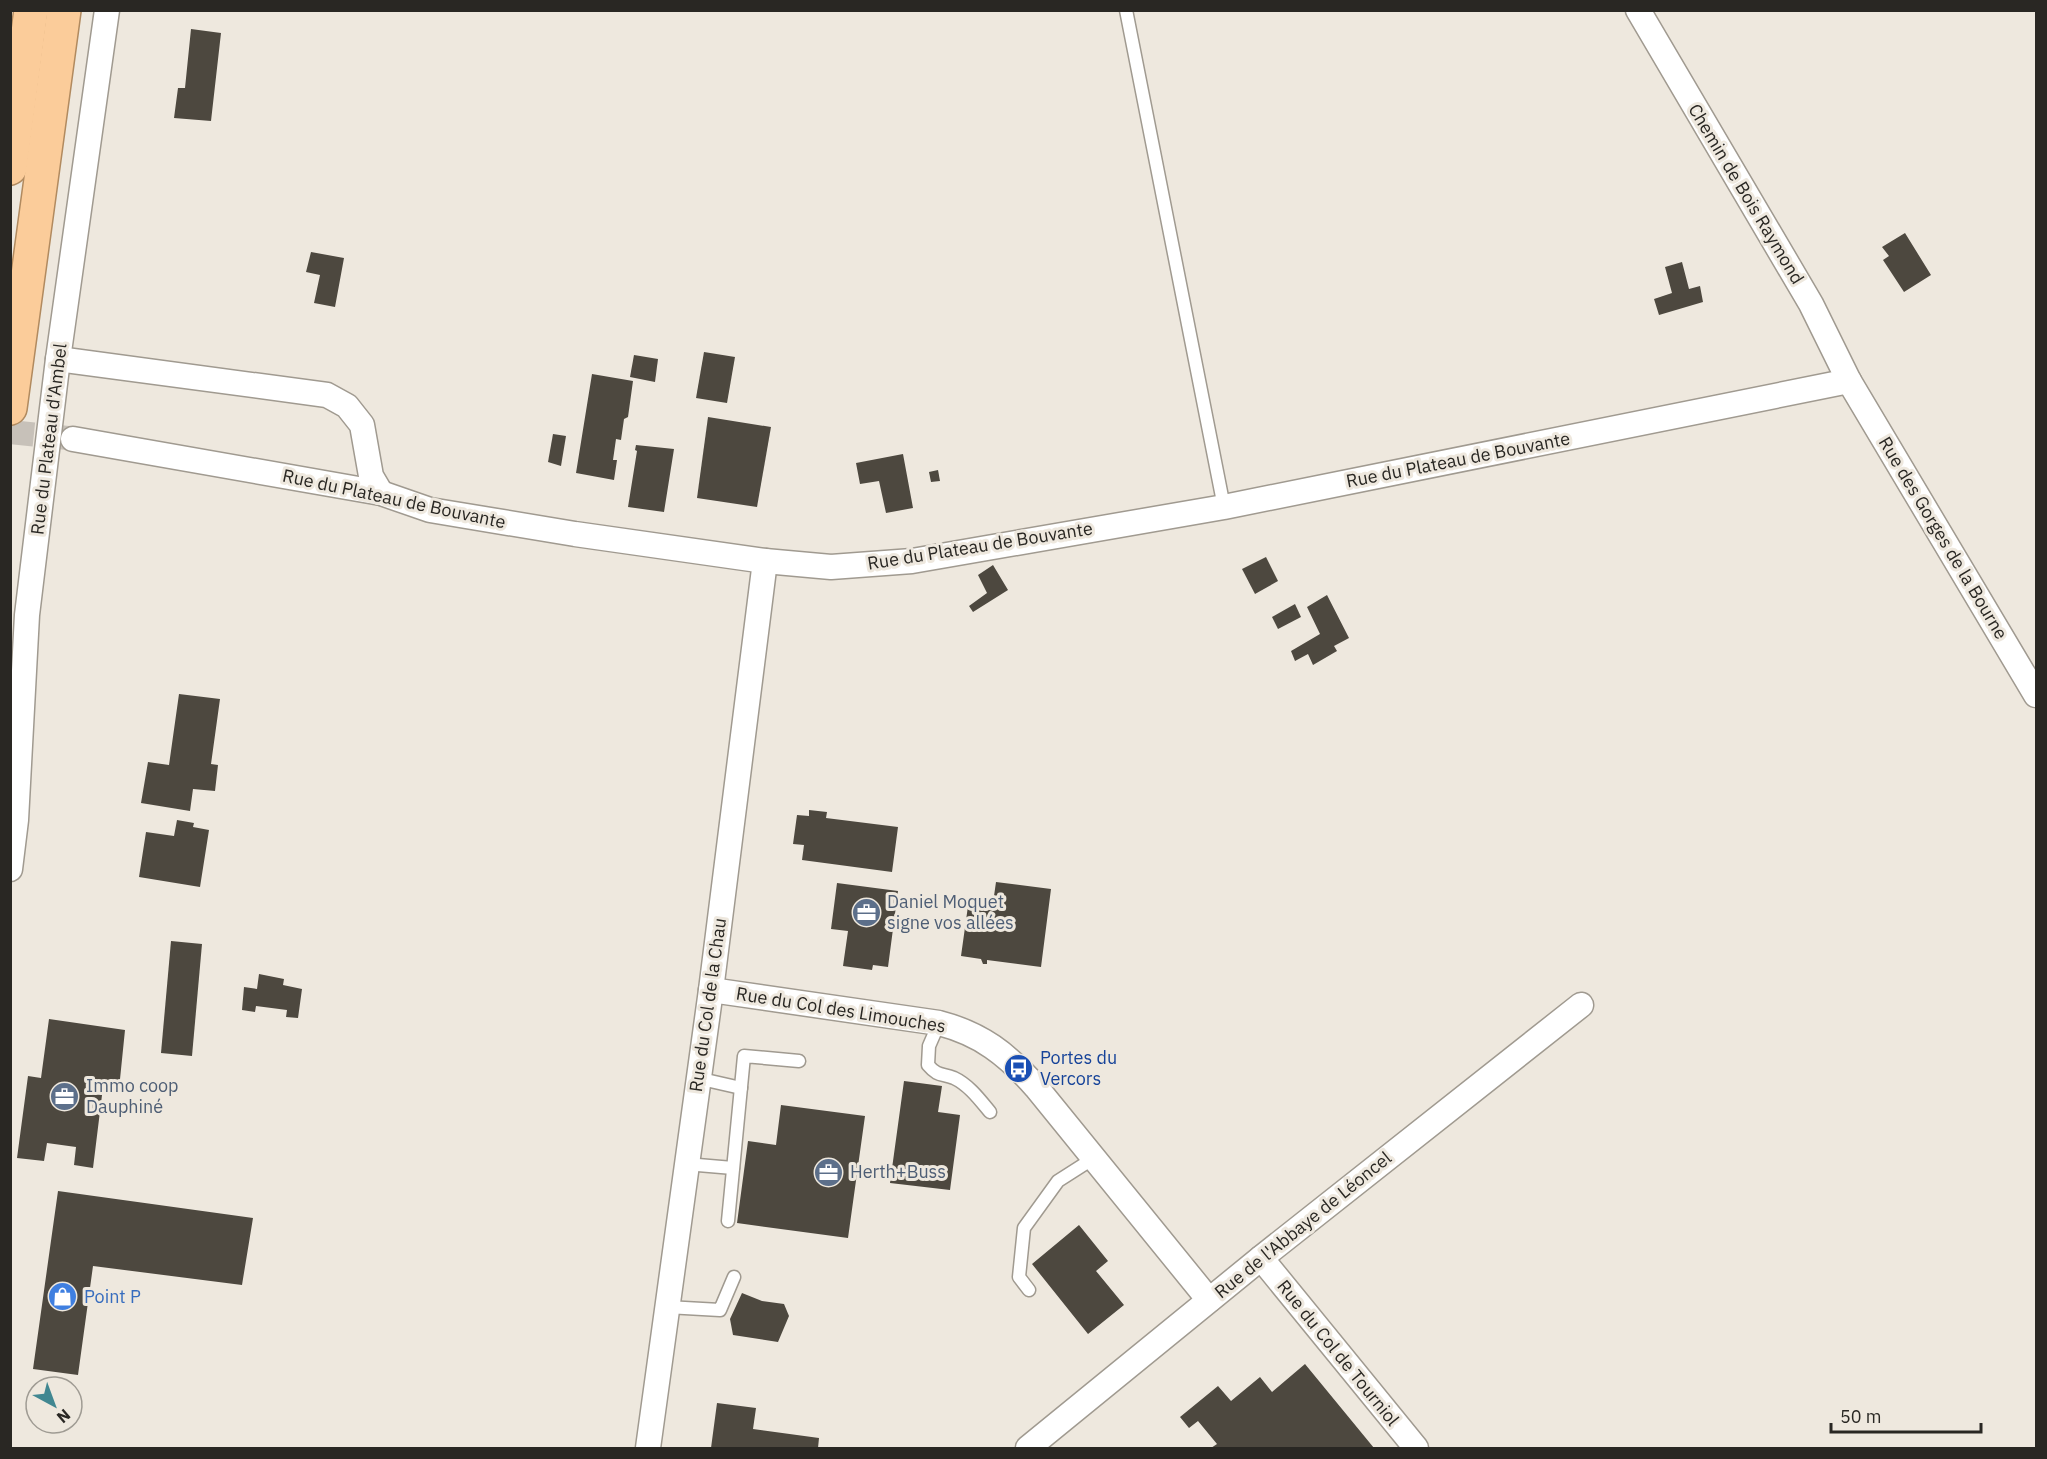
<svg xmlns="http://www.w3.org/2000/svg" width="2047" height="1459" font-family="'IBM Plex Sans',sans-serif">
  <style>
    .building { fill: #4d483f }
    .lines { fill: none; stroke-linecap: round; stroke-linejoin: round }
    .minor-tunnel { stroke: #c7c1b9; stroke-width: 24; stroke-dasharray: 24 12; stroke-linecap: butt }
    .service-casing { stroke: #a09a90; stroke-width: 15 }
    .minor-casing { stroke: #a09a90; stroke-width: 27 }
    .trunk-casing { stroke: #b18a5f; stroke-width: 36 }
    .service { stroke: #fff; stroke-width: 12 }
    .minor { stroke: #fff; stroke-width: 24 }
    .trunk { stroke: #fbcc9a; stroke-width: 33 }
    .labels { text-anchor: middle; stroke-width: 6; stroke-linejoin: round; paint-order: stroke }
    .street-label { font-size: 18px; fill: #292723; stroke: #eee8de }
    .service-label { font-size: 18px; fill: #4e5e75; stroke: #eee8de; text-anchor: start }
    .transit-label { font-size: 18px; fill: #164399; stroke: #eee8de; text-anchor: start }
    .shop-label { font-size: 18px; fill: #366cbe; stroke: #eee8de; text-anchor: start }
  </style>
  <rect width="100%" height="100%" fill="#eee8de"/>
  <g class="building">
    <polygon points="191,29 221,33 211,121 174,118 178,88 185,88"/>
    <polygon points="1905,233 1931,275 1904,292 1883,260 1889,256 1882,247"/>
    <polygon points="311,252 344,258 335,307 314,303 320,275 306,272"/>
    <polygon points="1682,262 1689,289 1700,286 1703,302 1659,315 1654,299 1672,293 1665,267"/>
    <polygon points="704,352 735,357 727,403 696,398"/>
    <polygon points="634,355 658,359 655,382 630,377"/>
    <polygon points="592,374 633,381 628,417 624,419 621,440 616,439 613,460 617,460 614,480 576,473"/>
    <polygon points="708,417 771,427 757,507 697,498"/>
    <polygon points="553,434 566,436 561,466 548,462"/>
    <polygon points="636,445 674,449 664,512 628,507 637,451 635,450"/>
    <polygon points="903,454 913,508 886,513 879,481 860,484 856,463"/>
    <polygon points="938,470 940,481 931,482 929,472"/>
    <polygon points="1266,557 1278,581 1255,594 1242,569"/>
    <polygon points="993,565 1008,590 973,612 969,606 987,593 978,575"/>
    <polygon points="1327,595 1349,638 1334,646 1337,651 1313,665 1308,654 1295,661 1291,651 1320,634 1307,607"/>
    <polygon points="1295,604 1301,617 1278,629 1272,617"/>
    <polygon points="179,694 220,699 211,764 218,765 215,791 193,789 190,811 141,803 148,762 169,765"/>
    <polygon points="809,810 827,812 826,818 898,827 892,872 802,860 804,845 793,844 797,815 809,816"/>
    <polygon points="177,820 194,823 193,827 209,830 200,887 139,877 146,832 174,836"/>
    <polygon points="996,882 1051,889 1041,967 987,960 987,964 983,964 981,959 961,956 968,906 992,910"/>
    <polygon points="837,883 898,891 888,967 873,965 872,970 843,966 848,931 831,929"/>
    <polygon points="171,941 202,944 192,1056 161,1053"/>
    <polygon points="259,974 284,979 283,985 302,989 298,1018 286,1017 287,1010 256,1006 255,1012 242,1010 244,987 257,989"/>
    <polygon points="49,1019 125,1030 119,1089 103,1087 93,1168 74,1165 76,1147 47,1143 44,1161 17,1158 28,1076 41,1078"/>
    <polygon points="904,1081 942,1086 938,1112 960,1115 950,1190 890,1183"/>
    <polygon points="781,1105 865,1116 848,1238 737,1223 748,1141 776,1145"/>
    <polygon points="58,1191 253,1218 242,1285 93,1266 78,1375 33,1369"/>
    <polygon points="1079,1225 1108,1261 1096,1271 1124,1305 1088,1334 1032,1264"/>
    <polygon points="742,1293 762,1301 784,1304 789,1316 778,1342 733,1335 730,1319"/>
    <polygon points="1305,1364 1374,1448 1211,1448 1217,1444 1198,1421 1189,1428 1180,1417 1218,1386 1231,1401 1260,1377 1272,1392"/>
    <polygon points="717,1403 756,1408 753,1429 819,1438 818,1448 711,1448"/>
  </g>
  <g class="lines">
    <polyline class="minor-tunnel" points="10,432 68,438"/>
    <defs>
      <g id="service">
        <polyline points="1126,10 1224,507"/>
        <path d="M939 1023 929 1046 928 1065C938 1077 942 1073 954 1078 969 1085 980 1100 990 1112"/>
        <polyline points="697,1078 741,1088"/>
        <polyline points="686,1164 733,1168"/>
        <polyline points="728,1221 744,1056 799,1061"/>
        <polyline points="1029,1290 1019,1277 1024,1228 1058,1181 1094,1158"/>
        <polyline points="667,1307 720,1310 734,1277"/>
      </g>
      <g id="minor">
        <polyline points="1638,10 1811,304 1849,381 2036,695"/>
        <polyline points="58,359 327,395 347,406 362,425 371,476 381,493"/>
        <polyline points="73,439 381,493 430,510 575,534 765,561 831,567 912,561 1224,507 1849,381"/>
        <polyline points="10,869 16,820 27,615 58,359 107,10"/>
        <path d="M711 990 939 1023C981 1034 1007 1054 1036 1087L1209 1300"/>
        <polyline points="1261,1258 1416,1448"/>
        <polyline points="648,1448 711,990 765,561"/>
        <polyline points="1028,1448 1261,1258 1581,1005"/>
      </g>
      <g id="trunk">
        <polyline points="10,168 31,10"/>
        <polyline points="10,408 64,10"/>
      </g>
    </defs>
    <use href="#service" class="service-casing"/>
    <use href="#minor" class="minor-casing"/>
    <use href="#trunk" class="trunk-casing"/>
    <use href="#service" class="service"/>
    <use href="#minor" class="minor"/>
    <use href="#trunk" class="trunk"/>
  </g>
  <defs>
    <symbol id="office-disc" viewBox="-11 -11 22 22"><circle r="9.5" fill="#5c6f8a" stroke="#eee8de"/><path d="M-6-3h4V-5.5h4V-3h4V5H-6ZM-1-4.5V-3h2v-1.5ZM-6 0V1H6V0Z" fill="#fff"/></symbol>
    <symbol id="bus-disc" viewBox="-11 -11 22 22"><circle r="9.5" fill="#1a4fb4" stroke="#eee8de"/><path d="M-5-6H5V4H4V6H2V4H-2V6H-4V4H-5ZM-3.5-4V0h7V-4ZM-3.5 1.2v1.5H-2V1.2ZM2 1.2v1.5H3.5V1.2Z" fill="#fff"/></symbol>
    <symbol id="shop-disc" viewBox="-11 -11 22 22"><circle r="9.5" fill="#3f7fe0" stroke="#eee8de"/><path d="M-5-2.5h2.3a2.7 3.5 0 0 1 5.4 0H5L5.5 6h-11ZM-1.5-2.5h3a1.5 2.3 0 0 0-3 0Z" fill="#fff"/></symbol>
  </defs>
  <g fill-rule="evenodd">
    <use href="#office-disc" x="850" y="896" width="33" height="33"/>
    <use href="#bus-disc" x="1002" y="1052" width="33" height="33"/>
    <use href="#office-disc" x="48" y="1080" width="33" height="33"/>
    <use href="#office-disc" x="812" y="1156" width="33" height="33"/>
    <use href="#shop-disc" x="46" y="1280" width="33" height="33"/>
  </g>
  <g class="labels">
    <g class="street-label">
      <text transform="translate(1746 194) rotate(59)" y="6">Chemin de Bois Raymond</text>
      <text transform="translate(49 439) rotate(-83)" y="6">Rue du Plateau d'Ambel</text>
      <text transform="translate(1458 460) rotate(-11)" y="6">Rue du Plateau de Bouvante</text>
      <text transform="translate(394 499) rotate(12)" y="6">Rue du Plateau de Bouvante</text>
      <text transform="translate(1943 538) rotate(59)" y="6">Rue des Gorges de la Bourne</text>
      <text transform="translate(980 546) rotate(-9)" y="6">Rue du Plateau de Bouvante</text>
      <text transform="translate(708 1005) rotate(-82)" y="6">Rue du Col de la Chau</text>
      <text transform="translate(841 1010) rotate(9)" y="6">Rue du Col des Limouches</text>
      <text transform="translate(1303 1225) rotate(-39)" y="6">Rue de l'Abbaye de Léoncel</text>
      <text transform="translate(1338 1353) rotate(51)" y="6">Rue du Col de Tourniol</text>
    </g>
    <g class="service-label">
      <text x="887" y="908">Daniel Moquet<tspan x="887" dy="21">signe vos allées</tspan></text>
      <text x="86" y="1092">Immo coop<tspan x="86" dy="21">Dauphiné</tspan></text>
      <text x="850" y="1178">Herth+Buss</text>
    </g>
    <g class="transit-label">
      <text x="1040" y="1064">Portes du<tspan x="1040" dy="21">Vercors</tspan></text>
    </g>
    <g class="shop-label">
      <text x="84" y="1303">Point P</text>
    </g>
  </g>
  <rect width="2047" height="1459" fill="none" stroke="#292723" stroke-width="24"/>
  <g transform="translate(54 1405) rotate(139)"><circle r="28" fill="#eee8de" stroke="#9f9b93" stroke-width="1.5"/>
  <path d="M0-4.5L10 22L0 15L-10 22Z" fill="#418791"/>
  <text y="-9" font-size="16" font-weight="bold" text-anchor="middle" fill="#292723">N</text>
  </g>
  <path d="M1831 1423v9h150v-9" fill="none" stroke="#292723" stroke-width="3"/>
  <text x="1840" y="1423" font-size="18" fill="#292723" stroke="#eee8de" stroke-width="4.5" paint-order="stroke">50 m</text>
</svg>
